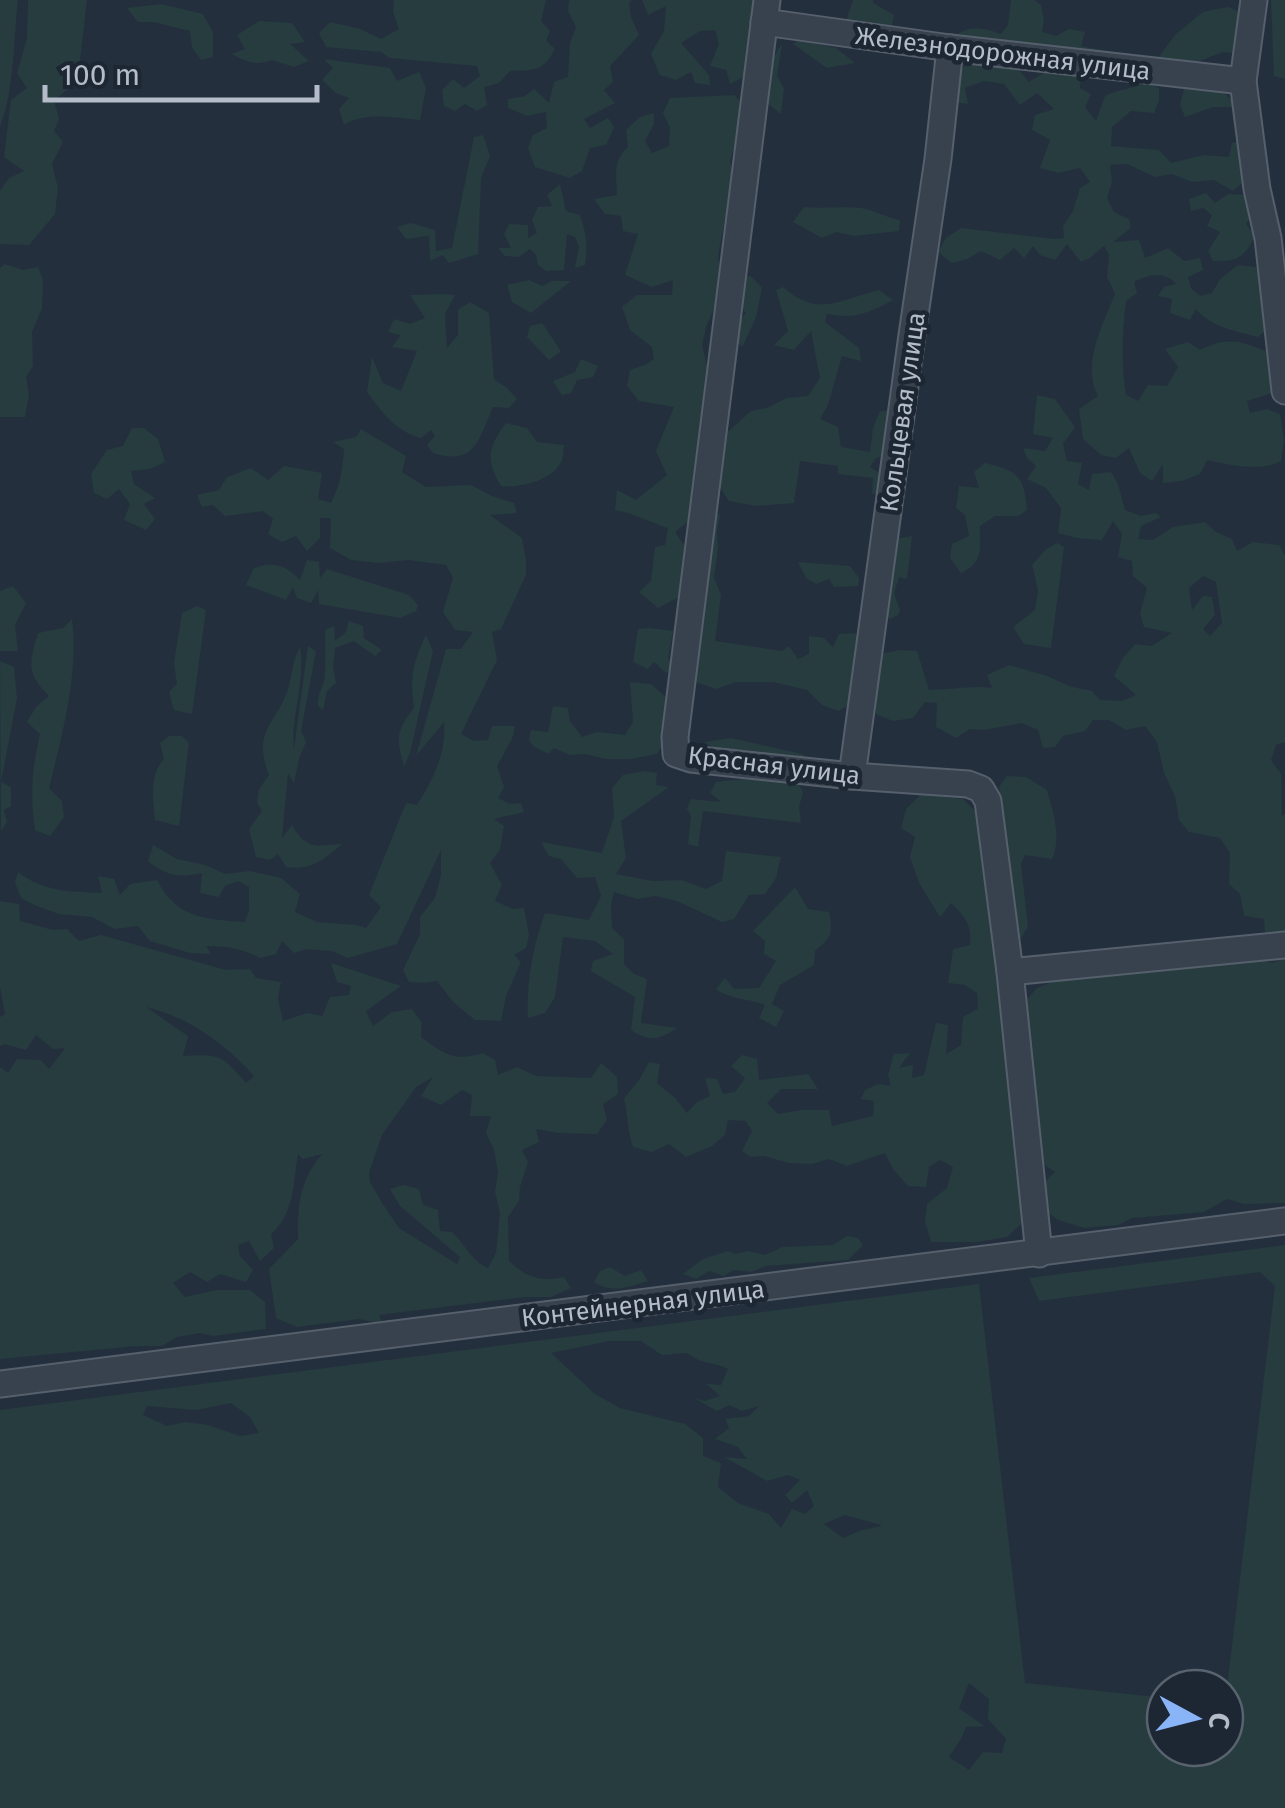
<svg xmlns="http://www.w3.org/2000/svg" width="1285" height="1808" font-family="'Fira Sans',sans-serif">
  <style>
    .green { fill: #263c3f; fill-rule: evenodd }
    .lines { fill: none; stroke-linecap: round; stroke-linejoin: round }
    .minor-casing { stroke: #565f6c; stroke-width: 29 }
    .minor { stroke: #38414e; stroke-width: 25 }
    .labels { text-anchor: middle; stroke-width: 9; stroke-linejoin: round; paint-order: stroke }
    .street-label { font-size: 25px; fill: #b4bcc9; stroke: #1d2633 }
  </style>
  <rect width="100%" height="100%" fill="#242f3e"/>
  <g class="green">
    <path d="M0 0H18C13 42 15 87 0 127Z"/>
    <polygon points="28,0 87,0 79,68 69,76 71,87 54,100 59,119 54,131 63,142 52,164 58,188 55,214 29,245 0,244 0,191 9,178 24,171 4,157 11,100 27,88 17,73 27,38"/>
    <path d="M394 0H546L541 21 550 31 546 40 555 49C543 72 535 70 510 71L499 83 484 87 487 105 477 111 465 104 455 111 444 106 442 90 453 79 464 88 480 76 477 66 390 58 381 52 326 47 319 33 330 22 360 29 381 39 399 29 393 12Z"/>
    <polygon points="569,0 632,0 629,3 631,17 639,35 610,66 613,82 604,90 615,103 584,119 590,128 608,118 614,127 606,145 590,148 582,171 570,178 535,167 528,148 533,135 547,128 546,112 527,116 508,108 508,99 525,96 534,89 549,103 554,82 568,77 570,43 576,27 568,11"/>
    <polygon points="642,0 760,0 745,76 730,84 726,70 710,66 719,44 715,30 700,31 681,43 709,75 710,85 695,83 691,72 676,80 660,75 651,54 664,31 666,6 648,15"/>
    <polygon points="853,0 873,0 873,3 894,15 891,31 872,24 863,27 846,21"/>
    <path d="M1011 0H1034L1041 5 1044 19 1042 32 1056 36 1069 29 1085 32 1081 46 1107 51 1098 57 952 39C967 24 983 27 1001 34L1008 25Z"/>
    <polygon points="1271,0 1285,0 1285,79 1274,76"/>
    <polygon points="161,4 203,14 213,32 213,57 201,60 192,47 190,31 153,22 138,22 127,8"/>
    <polygon points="1228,7 1240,12 1241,54 1223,52 1200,61 1177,66 1158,58 1175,35 1203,12"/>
    <path d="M259 21 292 23 305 42 290 44 309 61 294 67 272 60C257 66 246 62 232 54L245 49 237 35Z"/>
    <polygon points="799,40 836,48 855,63 827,68 793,44"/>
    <path d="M782 44 777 76 784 88 781 114 768 104C766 83 769 61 782 44Z"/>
    <path d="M977 58 1020 71 1029 82 1051 68 1081 77 1080 88 1091 94 1085 107 1096 121 1105 96C1118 89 1131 90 1144 82L1159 88V100L1154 113 1131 111 1112 127 1111 146 1159 150 1171 163 1204 155 1229 157 1232 143 1245 141V162L1242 183 1233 191 1214 180 1192 182 1172 174 1155 177 1127 164 1110 165 1112 182 1107 198 1114 212 1129 219 1131 228 1113 242 1139 240 1145 258 1168 248 1184 261 1200 258 1203 270 1188 277 1191 288 1200 296 1212 293 1220 279 1238 265 1256 267 1268 296 1269 328 1258 337C1235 331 1211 327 1196 309L1190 320 1170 313 1172 299 1158 296 1164 287 1176 284C1164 271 1150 274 1134 282L1137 293 1126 301C1122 333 1121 363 1126 395L1138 401 1148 385 1167 386 1178 367 1165 349 1188 342 1200 350C1228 336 1242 341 1270 353L1277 380 1272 393 1247 401 1250 413 1267 409 1280 414 1284 440 1281 461C1262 472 1228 465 1207 460L1200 474 1182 481 1163 483V464L1152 481 1140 473 1129 448 1116 458 1101 455 1083 439 1079 409 1098 396C1081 365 1103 324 1115 294L1107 277 1109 255 1104 246 1090 258 1081 262 1067 244 1055 260 1040 255 1033 246 1024 258 1014 248 1000 260 981 251 967 259 952 263 938 252 946 238 961 228 1054 239 1064 238 1063 226 1073 211 1080 188 1090 182 1080 168 1058 173 1040 168 1050 140 1032 130 1035 115 1054 109 1037 93 1020 105 1004 84 984 81 965 88 968 104 955 102 960 69Z"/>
    <path d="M324 59 390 68 397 81 419 72 426 88 420 120C395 118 365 111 344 125L339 109 349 98 336 93 322 80 333 68Z"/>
    <polygon points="1185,85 1219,88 1238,107 1213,107 1185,117 1180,105"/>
    <path d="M734 95 743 104 738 136 730 160 733 181 718 255 722 288 706 327 702 346 708 370 703 428 696 463 698 487 693 518 675 532 687 550 681 596 658 608 639 592 651 581 655 547 665 545 668 528C649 522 634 513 615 510L617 490 636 500 667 475 656 451 674 407 639 401 627 386 630 370 647 364 654 359 652 347 630 330 622 307 637 295H672L673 280 652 287 625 275 638 234 623 231 621 216 605 214 594 199 617 195C616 176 613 160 628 147L626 130 640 117 654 113V124L645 141 652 153 669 146 670 127 663 113 670 98Z"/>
    <polygon points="483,135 490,156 481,178 478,254 449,263 443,255 430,261 429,236 406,239 397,227 411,223 435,230 436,251 452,248 474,137"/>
    <path d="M560 184 566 211 580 215C586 232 588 246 585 265L575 268 579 247 575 237 567 234 564 270 546 271 538 265 536 255 530 249 519 257 505 256 498 248H511L504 234 509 224 528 225V238L537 233 532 220 538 207 552 206 547 195Z"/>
    <path d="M1206 193 1215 203 1228 194 1246 195 1255 210 1246 224 1255 236C1244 258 1237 262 1213 261L1208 251 1220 232 1207 226 1212 215 1203 208 1191 211 1189 199Z"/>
    <path d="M804 207C823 209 842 206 861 208 872 209 887 218 900 220L899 231 854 236 836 232 822 238 793 222Z"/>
    <polygon points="5,264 23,270 38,267 43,280 42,308 32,332 33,366 26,377 29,395 25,417 0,417 0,268"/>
    <polygon points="751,276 762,288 756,317 743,346 732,342 736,323 746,313 738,304 742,277"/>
    <polygon points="529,280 542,286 552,281 571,281 531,313 512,302 507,285"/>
    <path d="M783 287C818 318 839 300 879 290L893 300C867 314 856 319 827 314L825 322 859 348 861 361 842 356 828 405 820 419 838 427 841 447 870 452 873 428 880 411H893L891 453 876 458 870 467 886 477 883 493 872 494 873 478 838 474V466L800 461 794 503 756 506 729 501 719 486 723 436 751 411 767 408 787 398 808 396 820 378 811 331 794 350 774 345 788 331 776 290Z"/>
    <path d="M443 294 455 295 445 314 447 348 458 335V310L470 302 489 313 494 379 507 388 517 399 509 408 493 407C478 441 475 466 433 453L427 445 435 436 431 430 421 438C396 432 381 411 367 392L372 357 383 383 401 391 417 351 392 347 401 335 388 332 394 319 410 324 425 318 410 295Z"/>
    <polygon points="542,323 561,351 549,360 527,337 530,326"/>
    <polygon points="581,359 598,366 593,377 577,380 571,393 562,395 553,381 575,372"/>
    <path d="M1037 395 1055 399 1075 427 1063 444 1067 461 1082 463 1078 484 1089 490 1092 474 1111 472 1118 484 1125 510 1141 516 1156 513 1161 517 1141 526 1138 539 1153 540 1173 527 1205 522 1216 532 1232 539 1237 551 1253 542 1279 545 1285 556V742L1276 745 1271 760 1281 774 1282 816 1285 814V935L1265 933 1264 919 1244 916 1240 894 1229 884 1230 853 1220 838 1189 832 1179 820 1175 796 1164 773 1157 742 1145 726 1126 730 1109 720H1093L1085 731 1063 736 1055 747 1043 748 1038 730 1022 723 984 730 970 729 956 738 936 727 937 703 925 702 913 718 893 721 876 714 872 695 881 654 899 650 917 651 929 690C952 690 969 685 992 688L987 675 1009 665 1047 676 1072 687 1092 691 1100 700 1122 701 1136 695 1114 676 1123 658 1135 644 1152 646 1172 633 1144 627 1140 613 1147 588 1133 576 1132 561 1118 557 1122 534 1113 521 1102 540 1077 538 1058 533 1061 508 1046 488 1027 479 1036 466 1027 458 1023 448 1045 451 1053 438 1033 434ZM1203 576 1216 582 1222 623 1210 636 1203 629 1215 615 1212 597 1203 596 1192 610 1189 588Z"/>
    <path d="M506 423 527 428 537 442 564 445C563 451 564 457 561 462 552 481 519 488 501 486 485 460 488 447 506 423Z"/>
    <polygon points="132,428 144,428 158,439 165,462 150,469 131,471 134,484 155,498 144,504 155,519 146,530 124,520 130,504 119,489 107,499 94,493 91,474 107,450 123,446"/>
    <path d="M361 429 406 456 402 472 426 487 471 485 492 496 514 503 517 513 490 515 522 538 526 560V575L501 629 492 632 497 660 461 734 474 741 488 740 492 726H515L512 739 497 766 504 787 498 798 510 804 521 803 524 812 494 819 504 826 500 850 490 863 502 885 495 901 513 909 524 908 529 935 526 948 514 955 521 962 506 996 501 1021 475 1020 453 1002 437 981 424 983 409 982 403 970 420 934V917L435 898 441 875V850L397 944 348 958 332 951 306 949 294 953 282 941 276 954 260 958C241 948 227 946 206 946L211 954 190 953 150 941 138 926 115 929 92 917 59 914 34 905 21 898 15 883 18 872C45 893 70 891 102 893L98 876 114 879 120 895 130 884 157 880C177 919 205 919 245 922L249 910V887L238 881 225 886 219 897 200 893 202 873C179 878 166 876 148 861L153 845 177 859 205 865 225 874 249 871 281 878 300 894 295 912 317 922 356 925 366 928 381 907 369 895 406 803 417 805C434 777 446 755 444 722L416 756 446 649H461L473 632 455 630 443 612 453 578 446 565 408 560 378 563 351 560 330 548 331 518H320V538L307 551 296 536 282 542 268 534 273 519 263 511 225 516 213 505 202 507 197 495 219 490 227 477 251 468 268 480 284 466 322 473 318 499 331 503C340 485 343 468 344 449L333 442 356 437Z"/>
    <path d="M985 463C1017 471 1024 474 1027 510L1018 516H995L980 526C979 548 985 562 961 573L950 558 952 544 969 536 965 515 956 508 959 486 979 488 974 472Z"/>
    <polygon points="713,510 720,515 717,531 718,549 714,578 721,594 715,641 782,651 789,646 798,659 809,654 809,636 824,638 833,647 839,634 859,633 851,704 839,711 822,705 807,690 773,682 736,682 716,689 690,680"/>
    <polygon points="912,536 907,579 899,577 894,594 900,610 898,615 890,619 884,614 895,539"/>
    <polygon points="1057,543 1064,547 1051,648 1024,644 1013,627 1035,610 1038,590 1032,565 1045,550"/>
    <path d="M307 560 319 562 320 578 327 569 409 595 418 605 416 611 400 618 319 604 318 590 311 603 297 598 293 587 286 600 246 585 254 568C274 561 286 565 300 580Z"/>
    <polygon points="798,562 850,566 859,578 858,586 834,587 829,579 816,584 806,578"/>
    <polygon points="13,586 26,603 15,625 18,651 0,651 0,591"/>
    <polygon points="197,606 206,610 192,714 174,710 169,692 177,684 174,663 182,613"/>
    <path d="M72 619C79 674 62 735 49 788L62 801 64 817 50 836 35 830C30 794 32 768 40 734L27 722 36 707 49 696C26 673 29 663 38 633L63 628Z"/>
    <path d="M349 621 363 626 364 638 382 650 375 656 354 641 335 648 333 667 336 683 327 691 323 710 318 706C317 693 325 685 325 674 325 659 326 645 325 630L334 626 335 641 346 632Z"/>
    <polygon points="649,628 673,631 668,658 674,668 666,673 654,662 648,669 633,662 638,629"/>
    <path d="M426 635 433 651 410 753 404 766C396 738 396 730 414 708 410 677 412 664 426 635Z"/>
    <path d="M308 646 316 651 301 731 306 742 299 759 294 783 288 773 282 838 292 825C307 850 315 846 342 844 324 860 310 871 286 867L278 854 270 860 256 857 249 829 262 811 257 803 259 789 269 775C251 729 278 724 289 686 293 670 292 663 300 647 306 681 290 719 294 749Z"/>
    <polygon points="0,661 14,667 17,698 1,782 11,787 11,806 4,810 7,822 1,831"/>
    <polygon points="630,682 651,684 670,701 668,735 657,754 631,759 606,759 585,754 570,755 554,748 548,754 533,746 529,740 531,730 548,732 553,706 568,708 570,721 582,737 597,732 625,735 633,722"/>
    <path d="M169 736H182L189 743 179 826 155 820C153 799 149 775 164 759L160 743Z"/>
    <polygon points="731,738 802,754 813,765 724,754 704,742"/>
    <path d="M644 771 657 773 656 785 669 787 621 821 626 858 616 874 653 881 682 880 706 889 722 881 726 851 781 857 776 878 765 894 749 895 734 919 722 922 677 901 656 896 637 899 614 892 611 904 612 928 624 939V964L634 974 647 979 641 1023 677 1028C659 1040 649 1042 631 1030L635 997 591 971 593 961 613 954 595 941 563 937 555 997 545 1013 528 1018C526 982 533 946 545 913L589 920 601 896 595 877 577 878 561 859 549 856 541 842 602 853 614 817 612 788 623 775Z"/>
    <path d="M1007 776 1026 777 1047 790C1053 812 1062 838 1052 859L1025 855 1021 864 1028 927 1021 938H1012L999 787Z"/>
    <polygon points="753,778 796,780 803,792 799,807 801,823 703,811 698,847 688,844 691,816 687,809 691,799 721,802 710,793 716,782"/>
    <path d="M921 794 963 799 979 815 1014 1085 1016 1173 1024 1204 1021 1224 1007 1237 977 1242H931L925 1222 927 1204 947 1188 953 1167 940 1160 929 1167 926 1187 908 1186 893 1169 885 1153 847 1166 829 1159 812 1164 789 1163 764 1156 750 1157 742 1151 752 1131 746 1121 728 1120 725 1135 712 1146 686 1157 669 1144 652 1152 633 1147C627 1130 628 1115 624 1098L639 1080 649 1062 660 1064 657 1083 675 1098 687 1113 697 1102 710 1096 705 1078 717 1079 723 1094 735 1092 745 1078 731 1066 742 1055 757 1059 759 1080 808 1074 818 1089H781L767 1103 778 1114 802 1110H829L832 1126 873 1116 874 1101 861 1099 865 1090 878 1084 891 1086 888 1075 894 1054 910 1053 899 1068 913 1065 912 1078 924 1075 936 1023 948 1025 946 1054 961 1045 963 1017 978 1009 977 993 965 985 948 983 953 949 970 945C972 925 965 916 951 903L940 917 919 883 910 857 915 837 901 828 906 809Z"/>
    <path d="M795 887 808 909 829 912C833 935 832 936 815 951L814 965 780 985 772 1004 784 1011 776 1027 759 1018 765 1005C749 998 730 1000 716 989L725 978 734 989 759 988 776 961 764 954 765 941 753 931Z"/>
    <path d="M0 901 19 904 20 921 53 930 67 929 79 941 101 935 226 970 250 969 256 978 281 982 278 999 283 1021 307 1013 322 1016 330 997 349 995 351 986 337 982 331 963 401 986 366 1011 373 1026 392 1012 412 1009 422 1023 421 1037C444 1054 454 1062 483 1053L495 1060 498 1075 517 1067 536 1076 591 1078 601 1063 617 1077 618 1094 603 1104 607 1120 597 1134 559 1133 536 1129 539 1142 522 1150 528 1162 520 1187 519 1201 508 1217 509 1261C527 1278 541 1282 564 1277L571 1288 551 1297H525L379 1315 383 1324 359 1319 297 1327 276 1318 269 1269 298 1239C297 1205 300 1180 322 1154L303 1159 298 1154C293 1183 295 1213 271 1234L274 1248 260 1261 249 1241 238 1245 240 1256 253 1270 246 1282 220 1274 207 1282 190 1272 173 1283 185 1297 217 1290H250L265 1302 266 1329 213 1336 200 1333 177 1337 162 1346H136L0 1359V1067L8 1073 17 1059 41 1060 49 1069 65 1048 53 1049 36 1035 26 1050 4 1044 0 1046V1017L5 1014 0 987ZM146 1007C189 1017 225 1044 254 1076L246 1083C222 1055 220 1054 183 1056L188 1036ZM433 1077 421 1096 441 1105 462 1090 472 1095 470 1116H491L486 1133 494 1150 498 1172 495 1192 500 1213 496 1253 488 1268C470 1260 467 1246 452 1232L440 1231 438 1210 423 1205 419 1189 403 1185 390 1189 400 1206 460 1257 457 1264 399 1228 382 1203 370 1182 369 1173 382 1135 416 1087Z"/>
    <polygon points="1249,957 1273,963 1285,958 1285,1203 1244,1204 1227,1199 1204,1212 1132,1218 1118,1225 1084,1228 1058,1220 1046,1211 1044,1182 1055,1172 1039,1161 1022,1005 1037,988 1071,974 1116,976 1163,965"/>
    <polygon points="847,1236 858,1238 863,1245 848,1260 765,1266 752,1272 733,1270 724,1276 709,1271 696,1279 683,1274 703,1259 728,1251 735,1254 748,1251 764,1255 783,1247 833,1245"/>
    <path d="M1285 1245V1808H0V1410L979 1284 1025 1683 1165 1698V1748H1225V1704L1275 1286 1260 1272 1039 1301 1029 1278ZM609 1341H641L662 1355 687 1353C702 1365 712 1361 728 1369L721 1385 706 1384 720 1396 705 1401 694 1398 717 1411 729 1405 742 1411 759 1406 749 1416 725 1419 729 1428 715 1439 738 1447 747 1459 724 1457 767 1481 788 1475 800 1480 785 1495 792 1503 807 1490 814 1506 805 1514 792 1509 781 1528 769 1514 738 1503 718 1487 721 1463 703 1456V1438L685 1424 620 1408 595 1394 551 1353ZM231 1403 250 1417 259 1433 240 1436 208 1425 185 1422 167 1426 143 1415 147 1406 196 1410ZM845 1515 881 1525V1526L862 1530 843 1538 824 1524ZM969 1683 989 1699 988 1719 1006 1739 1002 1753 983 1752 969 1770 949 1757 961 1739 966 1727 984 1726 959 1708Z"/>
    <path d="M610 1267 625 1276 641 1270 648 1281C628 1287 612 1294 594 1282L600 1271Z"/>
  </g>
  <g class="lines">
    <defs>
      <g id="minor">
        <polyline points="767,0 675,737 676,754 691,759 852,776 968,784 981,789 988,801 1010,972 1039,1254"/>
        <polyline points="1254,0 1243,81 1257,189 1268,238 1285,391"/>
        <polyline points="764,22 950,48 1243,81"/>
        <polyline points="852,776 912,335 938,159 950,48"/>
        <polyline points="1010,972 1285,945"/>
        <polyline points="0,1384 1285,1221"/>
      </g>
    </defs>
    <use href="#minor" class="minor-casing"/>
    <use href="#minor" class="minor"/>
  </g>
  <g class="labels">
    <g class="street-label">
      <text transform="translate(1003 53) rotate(7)" y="9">Железнодорожная улица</text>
      <text transform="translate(902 412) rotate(-82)" y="9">Кольцевая улица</text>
      <text transform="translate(774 765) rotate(7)" y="9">Красная улица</text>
      <text transform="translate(643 1303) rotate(-7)" y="9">Контейнерная улица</text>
    </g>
  </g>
  <g transform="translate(1195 1718) rotate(97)"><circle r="48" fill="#1d2633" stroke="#59626f" stroke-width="2.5"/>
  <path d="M0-8L18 38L0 25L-18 38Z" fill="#8ab4f8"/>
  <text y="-15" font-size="28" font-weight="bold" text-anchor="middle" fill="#b4bcc9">С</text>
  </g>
  <path d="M45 85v15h272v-15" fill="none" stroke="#b4bcc9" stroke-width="5"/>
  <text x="60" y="85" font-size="30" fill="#b4bcc9" stroke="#1d2633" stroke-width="8" paint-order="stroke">100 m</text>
</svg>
